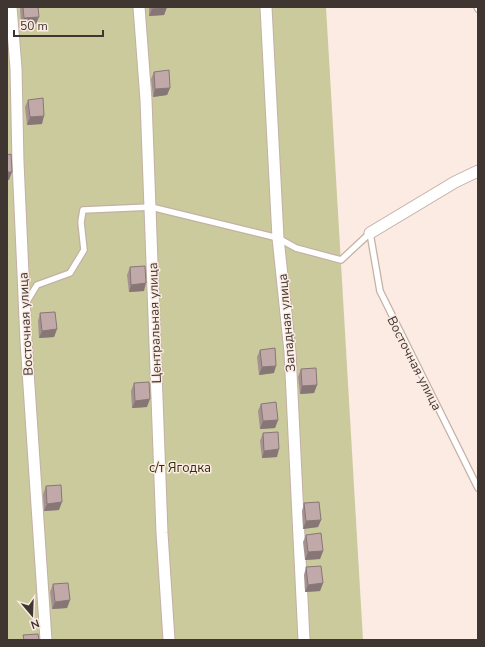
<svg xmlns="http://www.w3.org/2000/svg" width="485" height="647" font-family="'Nunito Sans',sans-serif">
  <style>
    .green { fill: #caca9d }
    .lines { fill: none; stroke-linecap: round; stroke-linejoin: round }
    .service-casing { stroke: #c4b0a5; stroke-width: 8 }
    .minor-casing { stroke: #c4b0a5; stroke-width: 13 }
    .service { stroke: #fff; stroke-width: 5.5 }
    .minor { stroke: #fff; stroke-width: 11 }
    .wall { fill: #a69191 }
    .shaded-wall { fill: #877676 }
    .building { fill: #c1a9a9; stroke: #877676 }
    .labels { text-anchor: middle; stroke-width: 3; stroke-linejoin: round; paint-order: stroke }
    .street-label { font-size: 13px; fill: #3f3632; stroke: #fcebe2 }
    .park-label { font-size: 13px; fill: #31300a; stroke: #fcebe2 }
  </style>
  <rect width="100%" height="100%" fill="#fcebe2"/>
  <polygon class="green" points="7,7 326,7 363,640 7,640"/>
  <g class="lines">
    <defs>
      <g id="service">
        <polyline points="477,7 478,9"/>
        <polyline points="370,233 380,291 478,488"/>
        <polyline points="26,303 37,285 70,273 84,250 81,222 83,210 151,207 278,238 296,248 341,260 370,233"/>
      </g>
      <g id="minor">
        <polyline points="11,7 16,68 18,162 26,341 46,640"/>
        <polyline points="139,7 146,100 162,533 169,640"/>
        <polyline points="266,7 278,238 290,352 304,640"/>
        <polyline points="370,233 455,182 478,171"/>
      </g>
    </defs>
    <use href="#service" class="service-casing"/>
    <use href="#minor" class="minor-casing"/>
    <use href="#service" class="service"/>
    <use href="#minor" class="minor"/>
  </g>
  <g class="wall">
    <polygon points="20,7 38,7 36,24 21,26"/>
    <polygon points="149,7 167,7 164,15 149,16"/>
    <polygon points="154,72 170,88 167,95 153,97 151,79"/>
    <polygon points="28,100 42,124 27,125 25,107"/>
    <polygon points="130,267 144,291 129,292 127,275"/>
    <polygon points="40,313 57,329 54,337 39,338 38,321"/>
    <polygon points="260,350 274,373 259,375 257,357"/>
    <polygon points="301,369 317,385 314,393 300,394 298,377"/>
    <polygon points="134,383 147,407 132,408 131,391"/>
    <polygon points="261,404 278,420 275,428 260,429 258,411"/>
    <polygon points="263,433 277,457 262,458 260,441"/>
    <polygon points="46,486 59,510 44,511 43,494"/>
    <polygon points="304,503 321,520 318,527 303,529 302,511"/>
    <polygon points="306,535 323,551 320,559 305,560 303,542"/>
    <polygon points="306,567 323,583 320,591 305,592 304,575"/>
    <polygon points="53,584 70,600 67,608 52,609 50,592"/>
  </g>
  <g class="shaded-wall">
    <polygon points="167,7 164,15 149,16 152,9"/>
    <polygon points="39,17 36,24 21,26 24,18"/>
    <polygon points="170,88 167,95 153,97 155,89"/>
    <polygon points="44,116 42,124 27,125 30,117"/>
    <polygon points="7,172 12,172 9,180 7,180"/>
    <polygon points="146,283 144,291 129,292 131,285"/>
    <polygon points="57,329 54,337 39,338 42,331"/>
    <polygon points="276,366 274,373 259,375 262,367"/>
    <polygon points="317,385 314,393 300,394 302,386"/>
    <polygon points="150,399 147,407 132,408 135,401"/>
    <polygon points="278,420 275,428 260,429 263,421"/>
    <polygon points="279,449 277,457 262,458 264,451"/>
    <polygon points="62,502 59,510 44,511 47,504"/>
    <polygon points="321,520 318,527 303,529 306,521"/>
    <polygon points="323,551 320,559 305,560 308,552"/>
    <polygon points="323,583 320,591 305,592 308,585"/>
    <polygon points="70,600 67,608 52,609 55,602"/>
  </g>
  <g class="building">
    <polygon points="23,7 38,7 39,17 24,18"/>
    <polygon points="152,7 167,7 152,9"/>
    <polygon points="169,70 170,88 155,89 154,72"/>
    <polygon points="43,98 44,116 30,117 28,100"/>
    <polygon points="11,154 12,172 7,172 7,155"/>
    <polygon points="145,266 146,283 131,285 130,267"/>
    <polygon points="55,312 57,329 42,331 40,313"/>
    <polygon points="275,348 276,366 262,367 260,350"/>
    <polygon points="316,368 317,385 302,386 301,369"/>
    <polygon points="149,382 150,399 135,401 134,383"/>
    <polygon points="276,402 278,420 263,421 261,404"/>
    <polygon points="278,432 279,449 264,451 263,433"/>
    <polygon points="61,485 62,502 47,504 46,486"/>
    <polygon points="319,502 321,520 306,521 304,503"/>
    <polygon points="321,533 323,551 308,552 306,535"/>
    <polygon points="321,566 323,583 308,585 306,567"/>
    <polygon points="68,583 70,600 55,602 53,584"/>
    <polygon points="38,634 39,640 24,640 23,635"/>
  </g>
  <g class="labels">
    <g class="street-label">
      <text transform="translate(154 323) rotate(-92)" y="5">Центральная улица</text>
      <text transform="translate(286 323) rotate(-95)" y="5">Западная улица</text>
      <text transform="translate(25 324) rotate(-93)" y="5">Восточная улица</text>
      <text transform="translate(415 363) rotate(63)" y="5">Восточная улица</text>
    </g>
    <g class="park-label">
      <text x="180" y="472">с/т Ягодка</text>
    </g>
  </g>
  <rect width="485" height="647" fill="none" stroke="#3f3632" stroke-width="16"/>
  <g transform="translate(32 615) rotate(161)" stroke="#fcebe2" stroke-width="3" paint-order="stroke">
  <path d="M0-3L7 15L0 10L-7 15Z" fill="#3f3632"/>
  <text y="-6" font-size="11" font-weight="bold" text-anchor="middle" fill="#3f3632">N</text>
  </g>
  <path d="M14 30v6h89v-6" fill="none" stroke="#3f3632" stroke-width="2"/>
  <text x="20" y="30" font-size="12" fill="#3f3632" stroke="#fcebe2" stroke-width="3" paint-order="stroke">50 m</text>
</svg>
